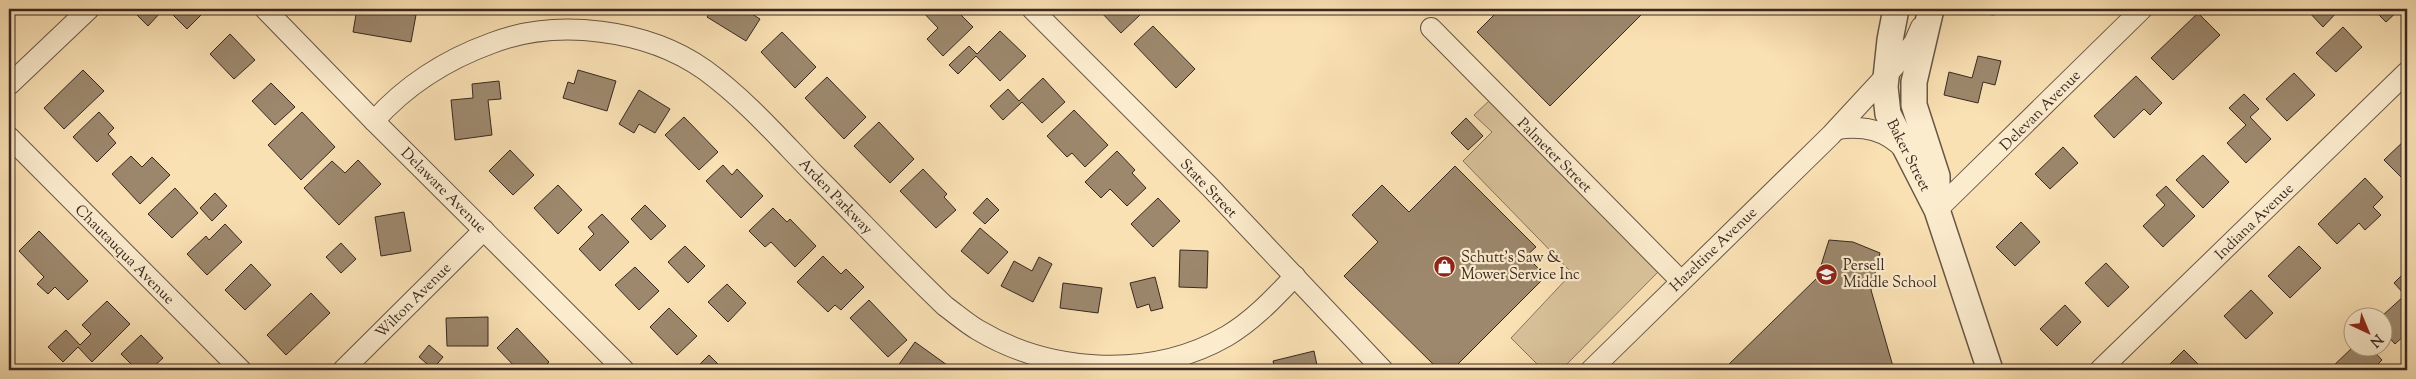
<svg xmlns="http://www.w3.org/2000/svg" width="2416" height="379" font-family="'Sorts Mill Goudy',serif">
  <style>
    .green { fill: #d9c29b; stroke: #88755e }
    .building { fill: #9d886d; stroke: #382820 }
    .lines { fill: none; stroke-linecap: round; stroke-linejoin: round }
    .minor-casing { stroke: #685645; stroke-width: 22 }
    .tertiary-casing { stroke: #685645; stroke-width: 28 }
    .minor { stroke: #fcecce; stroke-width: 20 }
    .tertiary { stroke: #fcecce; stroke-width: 25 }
    .labels { text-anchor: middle; stroke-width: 4.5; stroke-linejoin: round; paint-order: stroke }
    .street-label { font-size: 15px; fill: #382820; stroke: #fcecce }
    .poi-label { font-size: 15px; fill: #382820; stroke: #fcecce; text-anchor: start }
  </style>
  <rect width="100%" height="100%" fill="#fae1b4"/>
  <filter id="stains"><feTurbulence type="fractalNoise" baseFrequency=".004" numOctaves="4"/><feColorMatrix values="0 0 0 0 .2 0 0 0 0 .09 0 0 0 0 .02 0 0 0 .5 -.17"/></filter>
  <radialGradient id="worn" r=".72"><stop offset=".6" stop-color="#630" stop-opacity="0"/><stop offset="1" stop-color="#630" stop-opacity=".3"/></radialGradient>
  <polygon class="green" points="1490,100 1659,271 1561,370 1543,370 1511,338 1572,273 1463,161 1492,132 1474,115"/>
  <g class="building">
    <polygon points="140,9 158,9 161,12 148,26 135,13"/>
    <polygon points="167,9 205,9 206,10 187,29"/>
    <polygon points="357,9 394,9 394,12 416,15 411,42 353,32"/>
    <polygon points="712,9 744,9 760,19 746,41 707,17"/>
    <polygon points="920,9 955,9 973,27 943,56 927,39 938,28"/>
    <polygon points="1098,9 1137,9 1141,14 1121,33"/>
    <polygon points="1500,9 1647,9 1550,106 1477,32"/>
    <polygon points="1969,9 1995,9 1994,15 1968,12"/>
    <polygon points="2308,9 2338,9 2339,10 2323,27 2307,10"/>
    <polygon points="2373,9 2400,9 2386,22"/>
    <polygon points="2198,13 2220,35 2173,80 2151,58"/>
    <polygon points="1153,26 1195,69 1176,88 1134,44"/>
    <polygon points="2343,27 2362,47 2336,72 2316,53"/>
    <polygon points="1000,31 1026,56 1000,81 976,56 958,74 949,65 969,46 977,54"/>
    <polygon points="782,32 816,67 795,88 761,52"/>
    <polygon points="230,34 255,60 234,79 210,54"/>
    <polygon points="1978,56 2001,61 1995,85 1983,82 1978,103 1944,95 1949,72 1972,78"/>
    <polygon points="83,70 104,91 64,129 44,108"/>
    <polygon points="578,70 616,81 607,111 563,98 568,82 574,84"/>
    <polygon points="2294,73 2315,95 2287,121 2266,99"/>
    <polygon points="2136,76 2162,103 2150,115 2144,109 2114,138 2094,116"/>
    <polygon points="827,77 866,117 844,139 805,98"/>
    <polygon points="1043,78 1065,102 1042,123 1022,102 1003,120 990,106 1008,89 1019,101"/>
    <polygon points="499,81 501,99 488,100 492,135 455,140 451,100 473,98 472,84"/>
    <polygon points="271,83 295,107 275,125 252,101"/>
    <polygon points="639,90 670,109 655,133 639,124 634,133 619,124"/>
    <polygon points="2244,94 2259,109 2250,117 2271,139 2246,163 2227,143 2246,125 2229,108"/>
    <polygon points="1074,110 1108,145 1085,167 1072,153 1067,157 1047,136"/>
    <polygon points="99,112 114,128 108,134 116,143 97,162 73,137"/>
    <polygon points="302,112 335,147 301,180 268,145"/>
    <polygon points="684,117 718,152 699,170 665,135"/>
    <polygon points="1466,118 1483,136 1468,150 1451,133"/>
    <polygon points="879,122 914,159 890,183 854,146"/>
    <polygon points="2407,138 2407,180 2406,182 2384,160"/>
    <polygon points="2063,147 2078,163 2050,189 2035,174"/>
    <polygon points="510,150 534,175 513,195 489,171"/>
    <polygon points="1117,151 1135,170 1132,173 1146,188 1127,206 1110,189 1101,198 1085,182"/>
    <polygon points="2203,155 2229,182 2203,208 2176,180"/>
    <polygon points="131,156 142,167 152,157 170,175 140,204 112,174"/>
    <polygon points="358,160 381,184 339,225 304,188 332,161 345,173"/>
    <polygon points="723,165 732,175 737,169 763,196 741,218 706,181"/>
    <polygon points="1455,166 1536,247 1526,256 1546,276 1452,370 1439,370 1344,276 1378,242 1352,215 1382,185 1409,212"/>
    <polygon points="923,169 947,194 944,197 956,210 936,228 900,191"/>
    <polygon points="2365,178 2383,197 2373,207 2381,215 2365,230 2359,223 2337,244 2318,224"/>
    <polygon points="558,185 582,210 558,234 534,208"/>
    <polygon points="2166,186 2195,216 2163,247 2143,226 2165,205 2156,195"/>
    <polygon points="175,188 198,213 172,238 148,214"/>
    <polygon points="215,193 227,206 212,221 200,208"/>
    <polygon points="987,198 999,210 985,224 973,213"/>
    <polygon points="1158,198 1180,221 1153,247 1131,224"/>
    <polygon points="645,205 666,226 651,240 631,219"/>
    <polygon points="773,208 787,222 790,219 816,246 795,267 771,242 765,247 749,231"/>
    <polygon points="404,212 411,251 381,256 375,217"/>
    <polygon points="602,214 629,242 600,271 579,249 594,234 588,227"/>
    <polygon points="2021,222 2040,242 2015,266 1996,247"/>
    <polygon points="225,224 242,242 207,275 187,254 206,236 209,240"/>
    <polygon points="980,228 1008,252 988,274 961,251"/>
    <polygon points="39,231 88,281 68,300 55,287 48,294 37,284 44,277 19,251"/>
    <polygon points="1829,240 1853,242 1880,253 1871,290 1894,370 1723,370 1817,278"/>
    <polygon points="341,243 356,259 341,273 326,257"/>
    <polygon points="685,246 705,266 688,283 668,262"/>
    <polygon points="2299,246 2321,268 2290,298 2268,276"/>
    <polygon points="1180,250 1208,251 1207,288 1179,287"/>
    <polygon points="823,256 841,274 846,269 864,287 841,310 835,305 828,312 797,282"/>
    <polygon points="1039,257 1052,264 1033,302 1001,286 1014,261 1032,271"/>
    <polygon points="2106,263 2129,287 2108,307 2085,283"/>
    <polygon points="251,264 271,285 245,310 225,290"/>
    <polygon points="635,267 659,291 639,310 615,285"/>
    <polygon points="2404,273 2407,276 2407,333 2395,344 2384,332 2384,316 2382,316 2405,295 2394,283"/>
    <polygon points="1155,277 1163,308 1151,311 1149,304 1137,308 1130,283"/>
    <polygon points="1063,283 1102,288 1098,313 1060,308"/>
    <polygon points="727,284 746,303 728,322 708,302"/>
    <polygon points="2251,290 2273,313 2246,339 2224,316"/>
    <polygon points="311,293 330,313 286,355 267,335"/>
    <polygon points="869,300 907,340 888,357 850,318"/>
    <polygon points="107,301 130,324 92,362 78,347 63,362 48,347 66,330 80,345 91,334 82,325"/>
    <polygon points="2065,305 2081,322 2057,346 2040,329"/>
    <polygon points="669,308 697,336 677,355 650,327"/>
    <polygon points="488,317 488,346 447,346 446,318"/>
    <polygon points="517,328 549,362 541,370 518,370 497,348"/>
    <polygon points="141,335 163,358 150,370 137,370 121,354"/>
    <polygon points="915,342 954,370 895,370"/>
    <polygon points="429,345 443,357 433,369 419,357"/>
    <polygon points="2354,346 2369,346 2382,360 2372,370 2329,370"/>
    <polygon points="2184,350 2204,370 2170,370 2167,367"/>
    <polygon points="1314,351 1318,370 1275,370 1273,361"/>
    <polygon points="709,355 724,370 694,370"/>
  </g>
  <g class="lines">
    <defs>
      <g id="minor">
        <polyline points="265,9 374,121 624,370"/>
        <polyline points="1032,9 1210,187 1383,370"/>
        <polyline points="1431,28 1681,281"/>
        <polyline points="9,85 89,9"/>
        <path d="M374 121C407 84 445 60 492 43 557 18 647 29 705 70 746 100 779 138 814 174 858 218 900 263 945 306 956 314 966 323 978 330 1052 374 1152 379 1227 336 1254 320 1274 298 1295 276"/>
        <path d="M1837 129C1864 125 1886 130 1905 150"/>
        <polyline points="9,137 241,370"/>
        <polyline points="1937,210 2142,9"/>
        <polyline points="343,370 484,230"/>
        <polyline points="1591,370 1831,135 1893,68 1914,43 1921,27"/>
        <polyline points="2100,370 2407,72"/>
      </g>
      <g id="tertiary">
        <polyline points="1896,9 1890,40 1885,87 1888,114 1937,210 1990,370"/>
        <polyline points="1931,9 1914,82 1914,105 1937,176 1937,198"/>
      </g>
    </defs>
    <use href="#minor" class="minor-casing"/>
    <use href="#tertiary" class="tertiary-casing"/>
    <use href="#minor" class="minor"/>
    <use href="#tertiary" class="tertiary"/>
  </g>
  <defs>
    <symbol id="shop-disc" viewBox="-11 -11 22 22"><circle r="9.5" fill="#8f2418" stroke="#fcecce"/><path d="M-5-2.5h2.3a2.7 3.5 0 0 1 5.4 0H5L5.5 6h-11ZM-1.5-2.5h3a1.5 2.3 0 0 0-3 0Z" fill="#fff"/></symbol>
    <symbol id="school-disc" viewBox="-11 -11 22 22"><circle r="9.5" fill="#8f2418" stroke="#fcecce"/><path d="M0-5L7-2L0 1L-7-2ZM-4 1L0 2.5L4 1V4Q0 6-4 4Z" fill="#fff"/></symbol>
  </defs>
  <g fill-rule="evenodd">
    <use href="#shop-disc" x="1432" y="254" width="25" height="25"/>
    <use href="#school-disc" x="1814" y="262" width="25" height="25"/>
  </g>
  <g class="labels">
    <g class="street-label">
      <text transform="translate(2040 110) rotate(-45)" y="5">Delevan Avenue</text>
      <text transform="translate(1555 155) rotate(45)" y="5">Palmeter Street</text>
      <text transform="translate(1909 155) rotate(63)" y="5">Baker Street</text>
      <text transform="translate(1209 188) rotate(46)" y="5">State Street</text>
      <text transform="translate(444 190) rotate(45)" y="5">Delaware Avenue</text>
      <text transform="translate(836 196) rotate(46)" y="5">Arden Parkway</text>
      <text transform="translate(2254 221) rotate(-44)" y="5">Indiana Avenue</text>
      <text transform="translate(1713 249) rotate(-44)" y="5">Hazeltine Avenue</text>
      <text transform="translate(125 254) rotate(45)" y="5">Chautauqua Avenue</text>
      <text transform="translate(413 300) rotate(-45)" y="5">Wilton Avenue</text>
    </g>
    <g class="poi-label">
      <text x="1461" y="262">Schutt's Saw &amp;<tspan x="1461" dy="17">Mower Service Inc</tspan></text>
      <text x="1843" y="270">Persell<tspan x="1843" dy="17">Middle School</tspan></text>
    </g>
  </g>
  <rect width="2416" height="379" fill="none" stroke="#fae1b4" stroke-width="30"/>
  <rect x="10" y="10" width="2396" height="359" fill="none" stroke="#382820" stroke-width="2.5"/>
  <rect x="15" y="15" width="2386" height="349" fill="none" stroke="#382820"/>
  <g transform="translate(2368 332) rotate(136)"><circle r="24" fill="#fcecce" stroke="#ae9e88"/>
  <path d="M0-4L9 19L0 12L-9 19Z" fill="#8f2418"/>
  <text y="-8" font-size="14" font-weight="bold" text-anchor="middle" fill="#382820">N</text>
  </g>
  <rect width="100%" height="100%" filter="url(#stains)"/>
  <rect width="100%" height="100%" fill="url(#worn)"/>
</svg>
